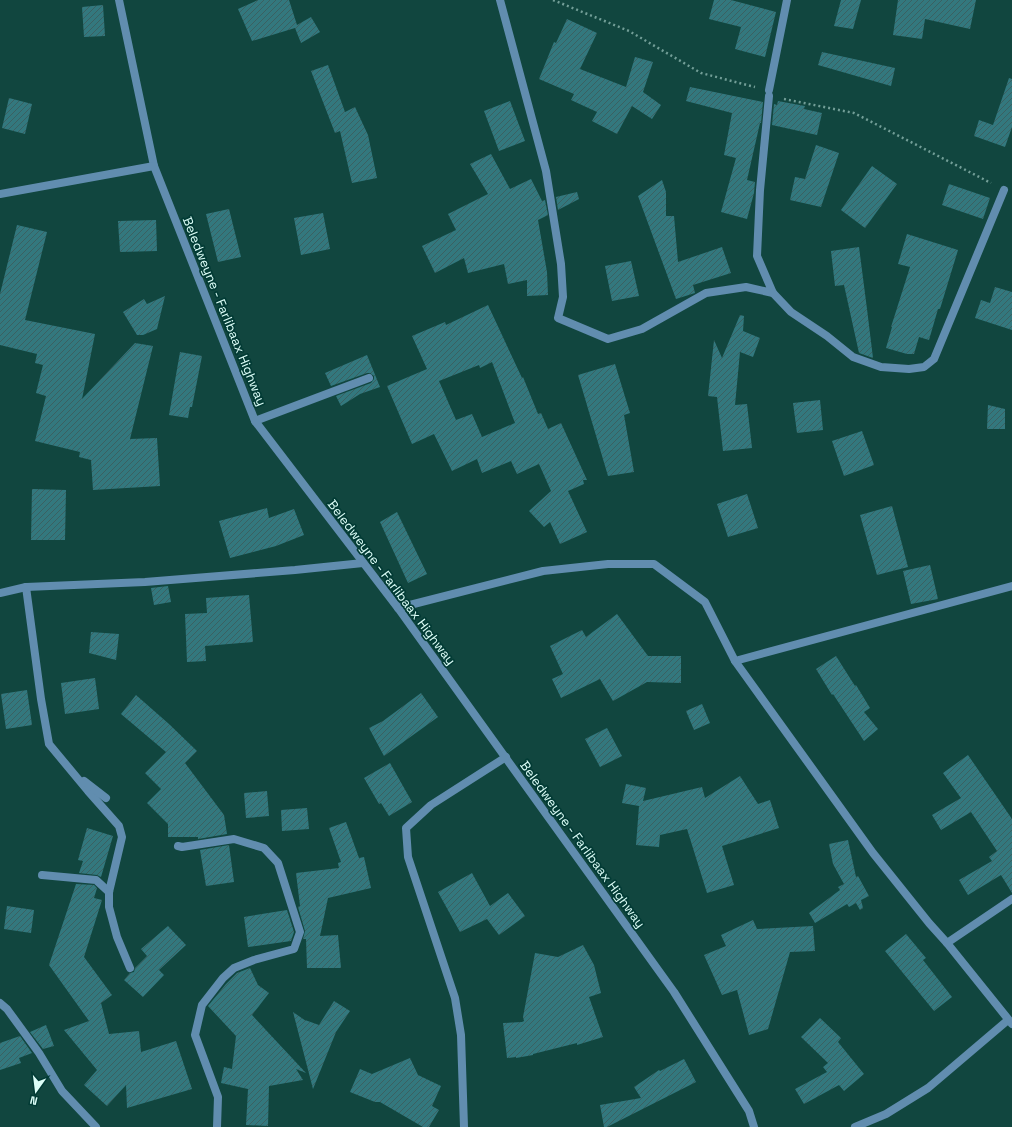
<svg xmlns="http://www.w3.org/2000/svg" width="1012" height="1127" font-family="'Space Grotesk',sans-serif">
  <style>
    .building { fill: url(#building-hatch); fill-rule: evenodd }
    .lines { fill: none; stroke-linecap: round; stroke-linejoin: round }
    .path { stroke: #729e97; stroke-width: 2.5; stroke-dasharray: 2 3; stroke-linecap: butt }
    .minor { stroke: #618daf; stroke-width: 8 }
    .labels { text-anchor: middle; stroke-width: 3.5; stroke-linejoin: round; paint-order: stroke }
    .street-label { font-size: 13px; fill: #dcfdf7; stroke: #023b35 }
  </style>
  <defs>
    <pattern id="building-hatch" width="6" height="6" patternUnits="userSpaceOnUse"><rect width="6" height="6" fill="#33787e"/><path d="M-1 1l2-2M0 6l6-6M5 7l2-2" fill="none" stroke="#3b6061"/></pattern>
  </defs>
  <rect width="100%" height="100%" fill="#11463f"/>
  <g class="building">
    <polygon points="258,0 289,0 297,25 311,17 320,32 301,43 295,28 252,41 238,9"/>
    <polygon points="714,0 731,0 776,12 765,57 735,49 741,27 709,19"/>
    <polygon points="841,0 861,0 853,29 834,26"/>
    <polygon points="898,0 976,0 970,29 925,19 922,39 893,35"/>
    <polygon points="103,5 105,36 84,37 82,7"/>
    <polygon points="567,19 597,33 580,69 626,87 635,57 653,62 643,92 661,105 652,119 632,106 617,134 592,121 597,112 571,100 574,94 539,79 554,42 556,43"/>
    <polygon points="822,52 895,68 891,86 818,65"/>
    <polygon points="328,65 345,112 355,107 368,135 377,178 352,183 340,131 335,133 311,71"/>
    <polygon points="1009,78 1012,79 1012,127 1005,147 974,136 979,120 993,125"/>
    <polygon points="690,87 763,102 761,123 760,123 747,180 755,182 754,193 747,219 721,212 736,158 724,155 732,113 686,101"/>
    <polygon points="9,98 32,104 25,134 2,128"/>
    <polygon points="510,101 525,141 499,151 484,111"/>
    <polygon points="778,101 805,106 804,109 822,113 817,135 772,125 774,104 777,105"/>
    <polygon points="816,145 839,153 821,207 790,200 795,177 805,179"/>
    <polygon points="491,154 510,189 531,179 542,201 545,200 548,215 538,220 547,272 548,295 527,296 527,280 508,284 504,264 468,273 464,258 435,273 422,246 456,230 448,214 488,194 470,164"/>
    <polygon points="872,166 897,184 865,228 841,210"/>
    <polygon points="662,180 666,192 666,216 674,216 678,262 722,247 731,273 693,285 695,293 676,299 638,196"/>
    <polygon points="949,184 990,198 983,219 942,205"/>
    <polygon points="577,192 579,199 558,210 556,197"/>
    <polygon points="229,209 241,257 218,262 206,214"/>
    <polygon points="323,213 330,249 301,255 294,218"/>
    <polygon points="156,220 157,251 120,252 118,221"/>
    <polygon points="17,225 47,232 25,320 95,334 82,399 135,343 153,346 130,439 157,438 160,486 93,490 91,460 79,457 80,452 35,441 46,396 36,393 43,365 35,363 37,354 0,345 0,294"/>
    <polygon points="907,234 958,250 940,309 938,309 929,340 919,337 914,354 907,354 886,348 892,327 891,327 910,267 898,264"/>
    <polygon points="859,247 867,309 873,358 859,353 844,285 835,286 831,251"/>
    <polygon points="631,261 639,296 612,301 605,266"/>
    <polygon points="995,287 1012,292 1012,330 975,318 981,300 990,303"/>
    <polygon points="165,296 157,329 143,335 137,335 123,312 144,299 147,304"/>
    <path d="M488 305 522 378 523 377 538 414 541 413 548 429 561 423 587 480H583L584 484 568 491 587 532 560 544 550 522 544 527 529 511 551 491 539 464 517 474 511 461 482 473 477 459 452 471 434 434 412 444 387 386 427 369 412 336 445 322 446 325ZM492 362 515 423 482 437 472 414 456 420 439 381 479 365 480 368Z"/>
    <polygon points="740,315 744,316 743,331 760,338 753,357 740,352 735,405 747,404 752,448 723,451 717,397 708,396 714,340 722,358"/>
    <polygon points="180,352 202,356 192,407 190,407 188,418 169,415"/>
    <polygon points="367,355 380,387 360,394 341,406 336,396 371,383 374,379 374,376 370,373 367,373 331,386 325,373"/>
    <polygon points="615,364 630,413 624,415 634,472 608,476 578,375"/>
    <polygon points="820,400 823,430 797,433 793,403"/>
    <polygon points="988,405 1005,409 1005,429 987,429"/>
    <polygon points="862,431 874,465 844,476 832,441"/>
    <polygon points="32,489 66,490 65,540 31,540"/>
    <polygon points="747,494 758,528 728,537 717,504"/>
    <polygon points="892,506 908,567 877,575 860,515"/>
    <polygon points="267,508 269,518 294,509 304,535 276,546 230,558 219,521"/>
    <polygon points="397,512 427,574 408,583 380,522"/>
    <polygon points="930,565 938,599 911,604 903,571"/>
    <polygon points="168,586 171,602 154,605 151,588"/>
    <polygon points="249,595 253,642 205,646 206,661 187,662 185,614 207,613 206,598"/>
    <polygon points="617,614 648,656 681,656 681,683 647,682 613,701 600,679 561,698 552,679 563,674 550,646 582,630 586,637"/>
    <polygon points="91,632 119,634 116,660 89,653"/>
    <polygon points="836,656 855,686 856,685 870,708 864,712 878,729 864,741 833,694 832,695 816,669"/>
    <polygon points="95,678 99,709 65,714 61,683"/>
    <polygon points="27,690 32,725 6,729 1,694"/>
    <polygon points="421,693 438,717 384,756 369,728 383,721"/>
    <polygon points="136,695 169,724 197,751 185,763 224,815 227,834 198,839 198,837 168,837 168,824 147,803 161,789 145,773 166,752 121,714"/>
    <polygon points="702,704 710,723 694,730 686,711"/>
    <polygon points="607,728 622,756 600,767 585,739"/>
    <polygon points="968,755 1012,819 1012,893 1001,875 968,895 959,880 992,861 989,857 997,851 971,812 941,830 932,815 961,798 943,773"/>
    <polygon points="390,763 412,802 389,816 381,803 379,804 364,778"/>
    <polygon points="740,776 758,804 770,800 779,828 722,846 734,885 707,893 687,829 660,835 659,847 636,845 639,806 622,803 626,784 646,788 643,801 702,787 705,798"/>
    <polygon points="267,791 269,816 246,818 244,793"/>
    <polygon points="307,808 309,829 282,831 281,810"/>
    <polygon points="346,822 359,858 364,857 371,888 328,898 320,936 338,935 341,968 307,968 306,939 303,939 305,931 298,907 300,906 296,873 339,868 338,863 341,862 329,828"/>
    <polygon points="87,828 113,836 101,877 97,875 79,873 83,861 78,860"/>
    <polygon points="848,840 856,877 858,876 869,896 861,900 863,908 860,910 856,903 849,907 847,904 815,923 809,913 840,890 838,887 844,884 833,864 829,844"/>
    <polygon points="229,845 234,882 206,886 200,850"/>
    <polygon points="472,873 490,906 508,893 525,916 499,935 487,919 460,932 438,892"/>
    <polygon points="76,884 94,885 97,888 94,898 102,900 84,957 112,995 101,1003 109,1034 139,1031 141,1052 176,1041 192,1089 127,1108 126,1085 107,1106 84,1085 97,1070 64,1030 89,1021 49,965"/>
    <polygon points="7,906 34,910 31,933 4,929"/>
    <polygon points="287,910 294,932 291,941 248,947 244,917"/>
    <polygon points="753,920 757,929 813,926 815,951 790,952 768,1029 749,1035 737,990 722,995 704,955 726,946 721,935"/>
    <polygon points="168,926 186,945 159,970 164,975 143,997 124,980 130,973 134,972 135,968 147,956 141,949"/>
    <polygon points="906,934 926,958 923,960 952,997 934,1011 885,951"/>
    <polygon points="583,945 594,965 601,993 589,997 603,1037 577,1045 577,1043 533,1054 533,1055 516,1058 516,1057 507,1058 503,1023 522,1022 524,1021 523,1017 535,953 558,957"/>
    <polygon points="250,968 258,985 269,993 252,1015 306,1073 296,1069 303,1080 269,1086 268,1126 246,1125 248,1089 221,1083 224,1067 232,1069 236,1036 208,1006 226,984 237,973"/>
    <polygon points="334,1001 350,1011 336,1032 313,1089 293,1012 306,1021 305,1020 319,1025"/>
    <polygon points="820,1018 841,1038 838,1042 864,1074 844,1091 839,1085 804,1104 795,1089 827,1072 823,1067 828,1063 801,1037"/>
    <polygon points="46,1025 54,1046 43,1049 30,1032"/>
    <polygon points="20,1036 32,1053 19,1058 21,1063 0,1070 0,1043"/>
    <polygon points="410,1058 418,1075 441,1086 432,1106 439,1110 429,1127 423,1127 380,1102 375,1102 350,1092 360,1069 372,1074"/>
    <polygon points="684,1059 696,1082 607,1127 604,1127 600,1105 641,1098 634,1087 659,1070 660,1071"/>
  </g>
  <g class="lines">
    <g class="path">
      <polyline points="553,0 629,31 701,73 755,87"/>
      <polyline points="784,99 854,113 991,183"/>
    </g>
    <g class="minor">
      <polyline points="119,0 154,166 255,421 398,608 674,992 749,1111 754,1127"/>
      <polyline points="500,0 546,171 561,264 563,297 558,318 608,339 642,329 706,293 746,287 773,293 757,256 760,190 769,96"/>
      <polyline points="769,90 787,0"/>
      <polyline points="0,194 154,166"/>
      <polyline points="773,293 791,312 827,336 853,357 881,367 909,369 924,367 934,359 1004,190"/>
      <polyline points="255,421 369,378"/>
      <polyline points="26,587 41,699 49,744 88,791 119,826 122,837 109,892 109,907 117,937 130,968"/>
      <polyline points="0,593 26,587 145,582 295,570 363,563"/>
      <polyline points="398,608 543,571 608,564 654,564 705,602 735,661 1012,586"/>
      <polyline points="735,661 873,853 929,923 947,943 1012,1024"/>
      <polyline points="84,781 106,798"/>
      <polyline points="178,846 182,847 234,839 264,848 278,863 300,932 294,949 254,960 234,968 223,978 202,1005 195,1035 218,1097 217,1127"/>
      <polyline points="42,875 96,880 109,892"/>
      <polyline points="947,943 1012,899"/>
      <polyline points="0,1003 7,1009 39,1053 62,1091 96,1127"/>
      <polyline points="464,1127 461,1035 455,998 408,857 406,828 431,805 506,757"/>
      <polyline points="855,1127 886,1114 928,1088 1008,1020"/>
    </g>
  </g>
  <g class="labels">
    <g class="street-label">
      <text transform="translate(225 311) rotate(68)" y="5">Beledweyne - Farlibaax Highway</text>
      <text transform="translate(392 582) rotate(53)" y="5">Beledweyne - Farlibaax Highway</text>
      <text transform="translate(583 844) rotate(54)" y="5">Beledweyne - Farlibaax Highway</text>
    </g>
  </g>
  <g transform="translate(36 1091) rotate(194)" stroke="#023b35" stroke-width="3" paint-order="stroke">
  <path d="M0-3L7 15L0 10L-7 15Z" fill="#dcfdf7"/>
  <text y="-6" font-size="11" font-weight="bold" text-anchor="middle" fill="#dcfdf7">N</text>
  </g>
</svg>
